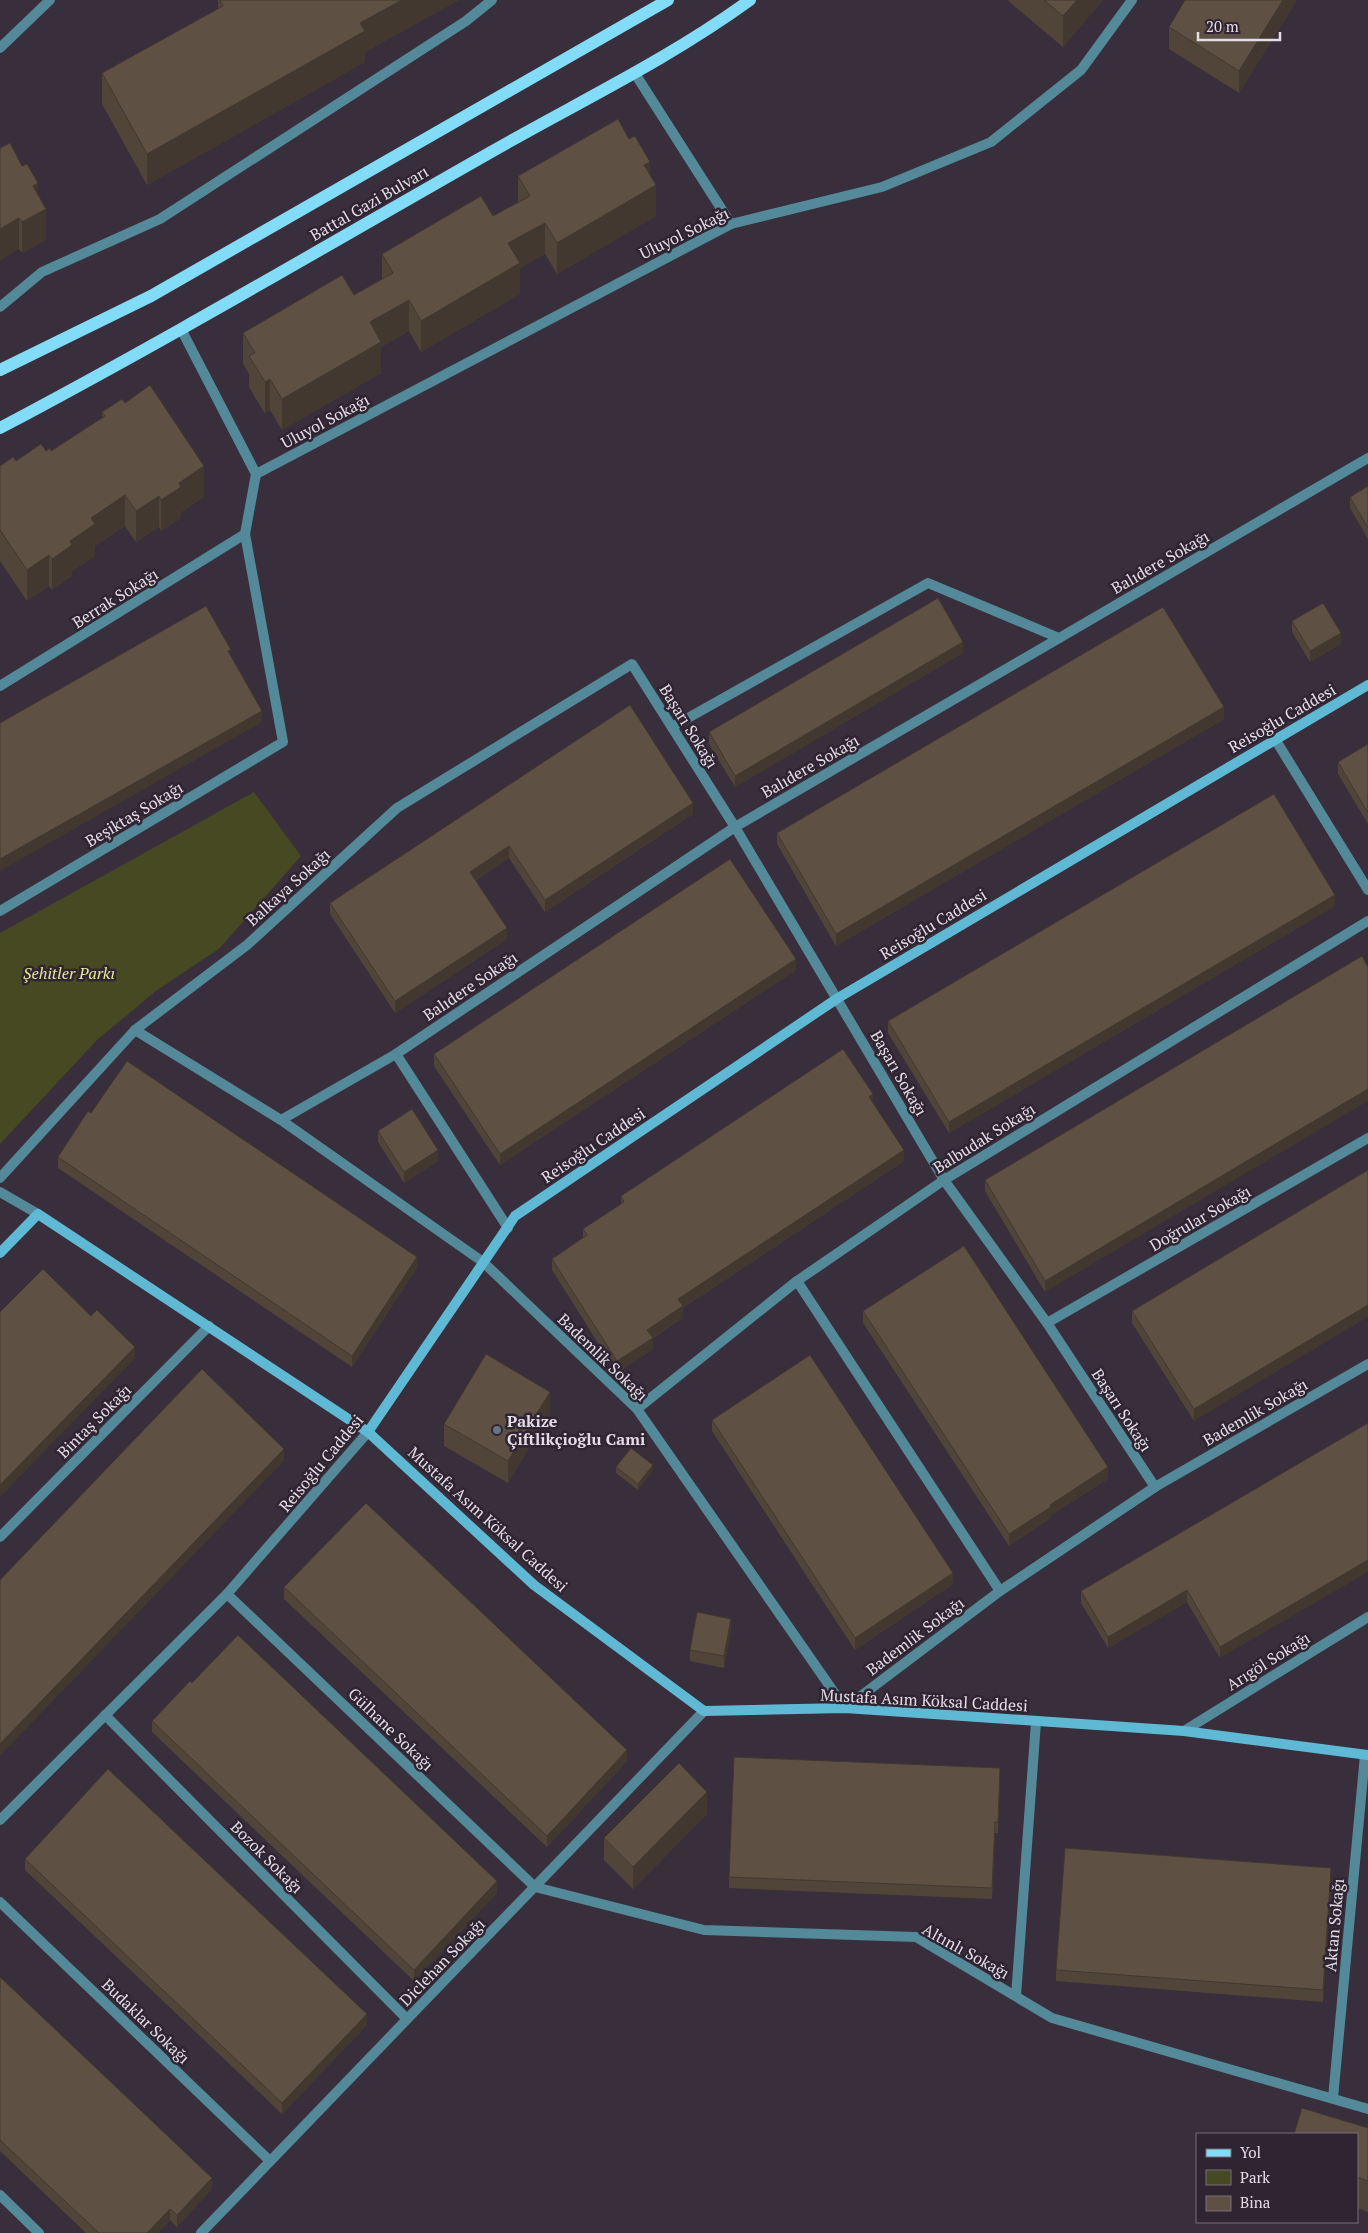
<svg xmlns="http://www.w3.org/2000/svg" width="1368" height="2233" font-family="'PT Serif',serif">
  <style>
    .green { fill: #474923 }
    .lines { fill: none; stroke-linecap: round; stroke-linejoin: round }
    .street { stroke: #538999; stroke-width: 10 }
    .secondary { stroke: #5fb9d4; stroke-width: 10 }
    .primary { stroke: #82dcf7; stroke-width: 12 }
    .wall { fill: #51453a }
    .shaded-wall { fill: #42382f }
    .building { fill: #5e5043; stroke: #42382f }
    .worship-dot { fill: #6b7280; stroke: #2e2432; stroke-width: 2 }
    .labels { text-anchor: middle; stroke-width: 5; stroke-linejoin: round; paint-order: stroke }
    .street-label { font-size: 16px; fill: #e4dde6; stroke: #2e2432 }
    .park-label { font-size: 16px; font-style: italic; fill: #e4e993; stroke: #2e2432 }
    .poi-label { font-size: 16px; font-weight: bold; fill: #e4dde6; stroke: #2e2432; text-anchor: start }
  </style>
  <rect width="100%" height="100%" fill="#382e3c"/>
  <polygon class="green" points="254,792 301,856 220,948 156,991 97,1040 0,1144 0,933"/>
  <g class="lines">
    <g class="street">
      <polyline points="0,48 50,0"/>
      <polyline points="634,72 731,224"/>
      <polyline points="0,307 42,272 160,219 466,21 492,0"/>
      <polyline points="256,474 731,224 882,187 991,142 1081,70 1132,0"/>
      <polyline points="0,686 245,534"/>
      <polyline points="672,727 928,583 1059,638"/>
      <polyline points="1275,739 1368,890"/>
      <polyline points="0,911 283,742 245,534 256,474 181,329"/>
      <polyline points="135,1030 281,1120 483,1262 637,1409 845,1708 1000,1591 1155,1487 1368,1364"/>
      <polyline points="396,1054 508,1228"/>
      <polyline points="281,1120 396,1054 735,827 1368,458"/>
      <polyline points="0,1178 135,1030 247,945 397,808 632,664 735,827 944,1180 1047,1323 1155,1487"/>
      <polyline points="0,1192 38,1214"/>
      <polyline points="797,1281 1000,1591"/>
      <polyline points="1047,1323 1368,1138"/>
      <polyline points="637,1409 797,1281 944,1180 1368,921"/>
      <polyline points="0,1537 209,1326"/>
      <polyline points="227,1594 535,1887 704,1930 916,1937 1052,2018 1368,2109"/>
      <polyline points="105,1715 407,2019"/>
      <polyline points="1184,1731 1368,1617"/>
      <polyline points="0,1820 227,1594 368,1432"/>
      <polyline points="0,1902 270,2161"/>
      <polyline points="1016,1996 1036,1722"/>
      <polyline points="1333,2098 1365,1755"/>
      <polyline points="0,2195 39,2233"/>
      <polyline points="201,2233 704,1711"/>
    </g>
    <g class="secondary">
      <polyline points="0,1253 38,1214 368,1432 534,1585 704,1711 845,1708 1184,1731 1368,1755"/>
      <polyline points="368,1432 515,1216 838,998 1368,685"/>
    </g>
    <g class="primary">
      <polyline points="0,370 151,296 668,0"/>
      <path d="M0 428C161 343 319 250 477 160 568 107 665 62 750 0"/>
    </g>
  </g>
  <g class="wall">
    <polygon points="218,0 459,0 365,52 365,62 147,185 102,104 102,73 218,9"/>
    <polygon points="1007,0 1103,0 1063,47"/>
    <polygon points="1297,0 1239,93 1169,49 1169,27"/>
    <polygon points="0,148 38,194 46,240 22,253 19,249 0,260"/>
    <polygon points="650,174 656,216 557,274 545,254 520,268 520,294 421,352 409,331 381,347 381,373 282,430 270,410 265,414 249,387 249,374 243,364 243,333 354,295 382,280 382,254 493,216 518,202 518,176"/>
    <polygon points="125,403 204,497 181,512 181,518 161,531 159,527 136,542 125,526 95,546 95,556 72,571 72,576 52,590 49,586 27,601 0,561 0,466 46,451 51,451 102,418 102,412"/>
    <polygon points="1368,486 1368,539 1350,508 1350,497"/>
    <polygon points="1292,621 1341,644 1310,662 1292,632"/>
    <polygon points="963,653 735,787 709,744 709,732"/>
    <polygon points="630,705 693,814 545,912 509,858 476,880 507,939 395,1013 330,914 330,903"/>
    <polygon points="1224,719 836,946 777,844 777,833"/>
    <polygon points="1368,744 1368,824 1338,774 1338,762"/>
    <polygon points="1335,906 949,1133 888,1033 888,1021"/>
    <polygon points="1368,967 1045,1292 985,1191 985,1180"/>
    <polygon points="796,970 500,1165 434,1066 434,1054"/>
    <polygon points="873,1102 904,1161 683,1308 683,1318 653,1338 653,1349 617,1373 552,1270 552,1259 583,1238 583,1229 621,1204 621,1196"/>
    <polygon points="91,1113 417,1268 352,1367 58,1168 58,1157"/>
    <polygon points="378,1131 438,1161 404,1183 378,1142"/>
    <polygon points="1368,1170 1194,1421 1132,1323 1132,1311"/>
    <polygon points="863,1311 1108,1479 1051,1515 1051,1518 1009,1546 863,1323"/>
    <polygon points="550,1413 508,1483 444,1446 444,1424"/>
    <polygon points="712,1420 953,1584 855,1650 712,1431"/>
    <polygon points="1368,1423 1220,1658 1187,1602 1108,1648 1081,1603 1081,1591"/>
    <polygon points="616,1467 653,1470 638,1490 616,1473"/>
    <polygon points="284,1587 627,1761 547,1847 284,1599"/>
    <polygon points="731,1630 724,1668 690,1661 690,1650"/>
    <polygon points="192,1683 497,1893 414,1981 152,1732 152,1721"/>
    <polygon points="1000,1780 998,1833 995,1833 992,1899 729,1888 729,1877"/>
    <polygon points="707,1814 633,1889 604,1860 604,1838"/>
    <polygon points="25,1859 367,2025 282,2114 25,1870"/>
    <polygon points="1331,1880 1323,2002 1056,1981 1056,1970"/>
    <polygon points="0,1977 212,2189 177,2227 170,2220 158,2233 86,2233 0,2151"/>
    <polygon points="1368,2128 1368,2212 1357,2208 1357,2134"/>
  </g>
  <g class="shaded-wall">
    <polygon points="402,0 459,0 365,52 365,62 147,185 147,154 360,23"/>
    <polygon points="1077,0 1103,0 1063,47 1063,16"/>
    <polygon points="1283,0 1297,0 1239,93 1239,71"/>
    <polygon points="650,162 650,189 656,185 656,216 557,274 557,243 644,165"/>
    <polygon points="38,183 38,213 46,209 46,240 22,253 22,222 33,186"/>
    <polygon points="19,218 19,249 0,260 0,229"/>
    <polygon points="545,223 545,254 520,268 520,294 421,352 421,321 508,243"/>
    <polygon points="409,300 409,331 381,347 381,373 282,430 282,399 370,322"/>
    <polygon points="270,379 270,410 265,414 265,382"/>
    <polygon points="204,466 204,497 181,512 181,518 161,531 161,500 179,483"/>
    <polygon points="125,495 125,526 95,546 95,556 72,571 72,576 52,590 52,559 70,541 91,518"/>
    <polygon points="159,496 159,527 136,542 136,511"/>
    <polygon points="49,555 49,586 27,601 27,570"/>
    <polygon points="1341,633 1341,644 1310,662 1310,651"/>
    <polygon points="963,642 963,653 735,787 735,776"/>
    <polygon points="1224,707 1224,719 836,946 836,934"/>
    <polygon points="262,711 262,722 0,871 0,859"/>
    <polygon points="693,803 693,814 545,912 545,900"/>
    <polygon points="509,846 509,858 470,883 470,872"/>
    <polygon points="1335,895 1335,906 949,1133 949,1122"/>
    <polygon points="507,928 507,939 395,1013 395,1001"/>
    <polygon points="796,959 796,970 500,1165 500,1154"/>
    <polygon points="1368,1089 1368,1101 1045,1292 1045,1281"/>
    <polygon points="873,1094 873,1105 869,1097"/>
    <polygon points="438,1150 438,1161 404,1183 404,1172"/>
    <polygon points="904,1150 904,1161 683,1308 683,1318 647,1341 647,1330 678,1299"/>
    <polygon points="417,1257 417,1268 352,1367 352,1356"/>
    <polygon points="1368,1305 1368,1317 1194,1421 1194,1409"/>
    <polygon points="653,1338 653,1349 617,1373 617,1361"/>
    <polygon points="135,1347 135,1358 0,1497 0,1485"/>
    <polygon points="550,1392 550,1413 508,1483 508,1461"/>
    <polygon points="284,1449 284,1461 0,1756 0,1744"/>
    <polygon points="653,1465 653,1470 638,1490 638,1484"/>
    <polygon points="1108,1467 1108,1479 1051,1515 1051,1518 1009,1546 1009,1534 1050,1505"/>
    <polygon points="1368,1560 1368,1572 1220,1658 1220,1647"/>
    <polygon points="953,1573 953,1584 855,1650 855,1638"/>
    <polygon points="1187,1590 1187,1602 1108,1648 1108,1637"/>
    <polygon points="731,1619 731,1630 724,1668 724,1656"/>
    <polygon points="627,1750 627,1761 547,1847 547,1836"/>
    <polygon points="1000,1768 1000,1780 998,1833 998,1822"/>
    <polygon points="707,1792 707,1814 633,1889 633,1867"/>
    <polygon points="1331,1868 1331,1880 1323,2002 1323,1990"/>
    <polygon points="497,1881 497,1893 414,1981 414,1970"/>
    <polygon points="367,2014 367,2025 282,2114 282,2103"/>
    <polygon points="212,2178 212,2189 177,2227 177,2215"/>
    <polygon points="170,2209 170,2220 158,2233 147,2233"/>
  </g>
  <g class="building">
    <polygon points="220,0 402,0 360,23 365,31 147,154 102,73 223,6"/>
    <polygon points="1044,0 1077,0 1063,16"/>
    <polygon points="1185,0 1283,0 1239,71 1169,27"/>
    <polygon points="618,119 629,139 635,136 650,162 644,165 656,185 557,243 545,223 508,243 520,263 421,321 409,300 370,322 381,342 282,399 270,379 265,382 249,356 255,353 243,333 342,275 354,295 393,273 382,254 481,196 493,216 530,196 518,176"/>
    <polygon points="10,143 22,166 27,164 38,183 33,186 46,209 22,222 19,218 0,229 0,148"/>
    <polygon points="150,385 204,466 179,483 181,487 161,500 159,496 136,511 125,495 91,518 95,524 70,541 72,545 52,559 49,555 27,570 0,530 0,466 13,457 16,461 41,444 46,451 50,448 51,451 105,416 102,412 122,399 125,403"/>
    <polygon points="1368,486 1368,528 1350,497"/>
    <polygon points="938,598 963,642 735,776 709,732"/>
    <polygon points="1323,603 1341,633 1310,651 1292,621"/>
    <polygon points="206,606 231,650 228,651 262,711 0,859 0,723"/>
    <polygon points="1163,607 1224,707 836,934 777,833"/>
    <polygon points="630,705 693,803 545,900 509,846 470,872 507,928 395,1001 330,903"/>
    <polygon points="1368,744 1368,813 1338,762"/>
    <polygon points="1274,794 1335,895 949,1122 888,1021"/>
    <polygon points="730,859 796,959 500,1154 434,1054"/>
    <polygon points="1362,956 1368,967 1368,1089 1045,1281 985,1180"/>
    <polygon points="843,1049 873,1094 869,1097 904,1150 678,1299 683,1306 647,1330 653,1338 617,1361 552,1259 587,1235 583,1229 624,1202 621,1196"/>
    <polygon points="127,1061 417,1257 352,1356 58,1157 88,1111 91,1113"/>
    <polygon points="412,1109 438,1150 404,1172 378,1131"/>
    <polygon points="1368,1170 1368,1305 1194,1409 1132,1311"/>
    <polygon points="964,1246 1108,1467 1050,1505 1051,1507 1009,1534 863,1311"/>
    <polygon points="43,1269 91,1316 97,1310 135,1347 0,1485 0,1312"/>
    <polygon points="486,1354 550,1392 508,1461 444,1424"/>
    <polygon points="810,1355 953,1573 855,1638 712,1420"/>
    <polygon points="202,1369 284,1449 0,1744 0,1580"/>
    <polygon points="1368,1423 1368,1560 1220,1647 1187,1590 1108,1637 1081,1591"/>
    <polygon points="631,1448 653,1465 638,1484 616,1467"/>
    <polygon points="366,1503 627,1750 547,1836 284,1587"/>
    <polygon points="697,1612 731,1619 724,1656 690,1650"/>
    <polygon points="238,1635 497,1881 414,1970 152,1721 190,1681 192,1683"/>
    <polygon points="734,1757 1000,1768 998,1822 995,1822 992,1888 729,1877"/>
    <polygon points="679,1763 707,1792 633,1867 604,1838"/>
    <polygon points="108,1769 367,2014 282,2103 25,1859"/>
    <polygon points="1065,1848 1331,1868 1323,1990 1056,1970"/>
    <polygon points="0,1977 212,2178 177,2215 170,2209 147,2233 99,2233 0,2140"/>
    <polygon points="1302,2108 1368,2128 1368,2181 1357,2177 1357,2134 1294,2134"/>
  </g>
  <circle class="worship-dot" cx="497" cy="1430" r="5"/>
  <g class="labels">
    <g class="street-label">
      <text transform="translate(369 203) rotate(-30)" y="6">Battal Gazi Bulvarı</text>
      <text transform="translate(684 233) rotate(-26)" y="6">Uluyol Sokağı</text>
      <text transform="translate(325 421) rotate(-28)" y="6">Uluyol Sokağı</text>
      <text transform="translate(1160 562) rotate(-30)" y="6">Balıdere Sokağı</text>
      <text transform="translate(115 598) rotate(-32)" y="6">Berrak Sokağı</text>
      <text transform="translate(1282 718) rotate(-30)" y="6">Reisoğlu Caddesi</text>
      <text transform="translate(689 726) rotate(58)" y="6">Başarı Sokağı</text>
      <text transform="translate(810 766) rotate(-30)" y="6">Balıdere Sokağı</text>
      <text transform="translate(134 814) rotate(-31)" y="6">Beşiktaş Sokağı</text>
      <text transform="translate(288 887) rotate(-42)" y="6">Balkaya Sokağı</text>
      <text transform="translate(933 924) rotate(-31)" y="6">Reisoğlu Caddesi</text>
      <text transform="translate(470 986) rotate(-34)" y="6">Balıdere Sokağı</text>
      <text transform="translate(899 1073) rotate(60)" y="6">Başarı Sokağı</text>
      <text transform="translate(984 1138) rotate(-32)" y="6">Balbudak Sokağı</text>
      <text transform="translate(593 1145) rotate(-34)" y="6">Reisoğlu Caddesi</text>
      <text transform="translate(1200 1218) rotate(-30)" y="6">Doğrular Sokağı</text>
      <text transform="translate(603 1357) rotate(44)" y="6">Bademlik Sokağı</text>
      <text transform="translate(1122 1410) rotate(57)" y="6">Başarı Sokağı</text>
      <text transform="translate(1255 1412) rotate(-30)" y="6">Bademlik Sokağı</text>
      <text transform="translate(94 1421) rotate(-45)" y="6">Bintaş Sokağı</text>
      <text transform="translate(321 1463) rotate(-50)" y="6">Reisoğlu Caddesi</text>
      <text transform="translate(488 1519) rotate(42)" y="6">Mustafa Asım Köksal Caddesi</text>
      <text transform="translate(915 1636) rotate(-37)" y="6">Bademlik Sokağı</text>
      <text transform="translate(1268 1661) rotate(-32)" y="6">Arıgöl Sokağı</text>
      <text transform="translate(924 1700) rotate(3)" y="6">Mustafa Asım Köksal Caddesi</text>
      <text transform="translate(391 1729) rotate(44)" y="6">Gülhane Sokağı</text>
      <text transform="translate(267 1857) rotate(45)" y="6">Bozok Sokağı</text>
      <text transform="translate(1334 1925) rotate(-85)" y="6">Aktan Sokağı</text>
      <text transform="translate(966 1951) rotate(29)" y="6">Altınlı Sokağı</text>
      <text transform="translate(442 1962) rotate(-46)" y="6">Diclehan Sokağı</text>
      <text transform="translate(146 2021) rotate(44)" y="6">Budaklar Sokağı</text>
    </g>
    <g class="park-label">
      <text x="69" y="979">Şehitler Parkı</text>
    </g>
    <g class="poi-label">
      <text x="507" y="1427">Pakize<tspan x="507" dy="18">Çiftlikçioğlu Cami</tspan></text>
    </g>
  </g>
  <rect x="1196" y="2133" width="162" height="90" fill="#2e2432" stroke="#776e7a"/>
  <rect x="1206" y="2149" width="25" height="8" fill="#82dcf7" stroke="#776e7a"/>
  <text x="1240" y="2158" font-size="15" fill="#e4dde6">Yol</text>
  <rect x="1206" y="2170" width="25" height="15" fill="#474923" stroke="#776e7a"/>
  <text x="1240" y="2183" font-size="15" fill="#e4dde6">Park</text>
  <rect x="1206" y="2196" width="25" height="15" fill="#5e5043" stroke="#776e7a"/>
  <text x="1240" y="2208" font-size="15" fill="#e4dde6">Bina</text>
  <path d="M1198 32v8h82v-8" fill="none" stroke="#e4dde6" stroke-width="2.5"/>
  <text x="1206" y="32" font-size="15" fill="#e4dde6" stroke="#2e2432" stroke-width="4" paint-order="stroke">20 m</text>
</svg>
